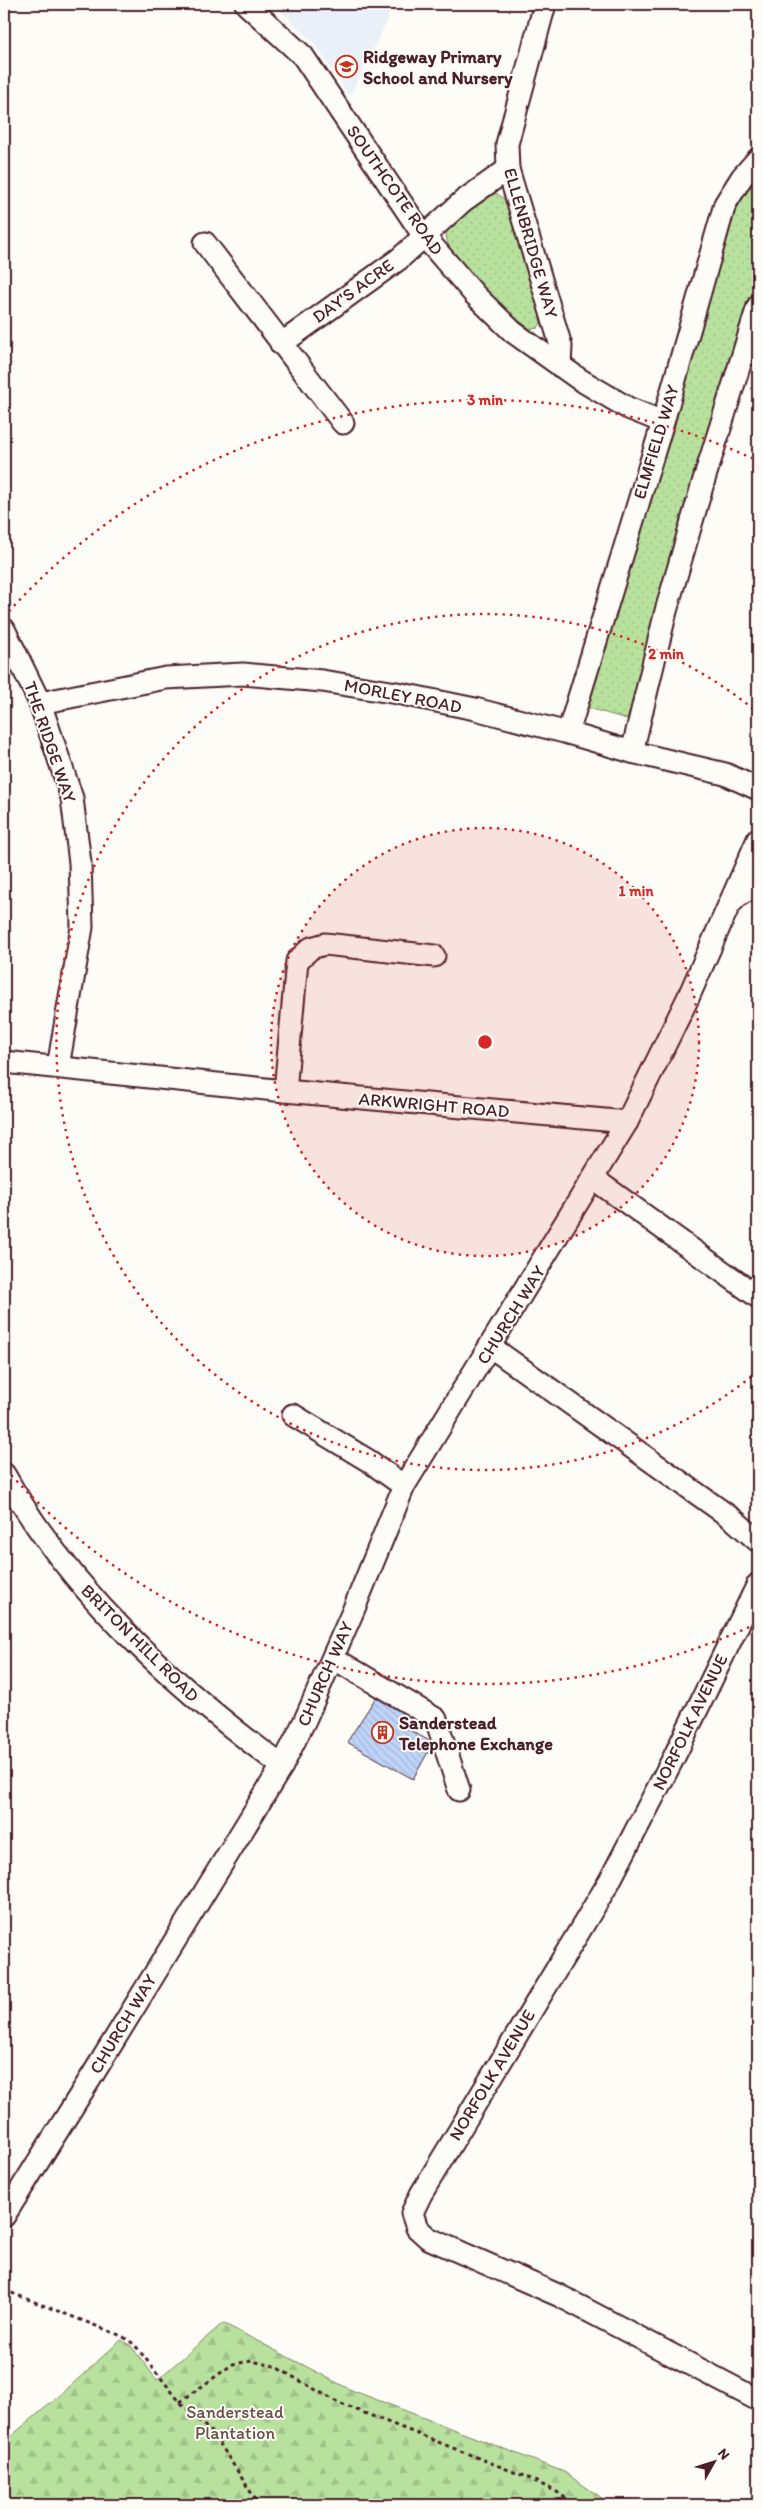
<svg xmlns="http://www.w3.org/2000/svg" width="762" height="2509" font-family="Itim,sans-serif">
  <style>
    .built { fill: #eaf0f8 }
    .green { fill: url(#green-dots); stroke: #818064 }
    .forest { fill: url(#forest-firs); stroke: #818064 }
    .building { fill: url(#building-back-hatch); stroke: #4a1f2b }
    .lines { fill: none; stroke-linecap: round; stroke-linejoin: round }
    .minor-casing { stroke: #4a1f2b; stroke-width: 25 }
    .path { stroke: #4a1f2b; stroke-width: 3; stroke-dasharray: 4 4; stroke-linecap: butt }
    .minor { stroke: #fdfcf7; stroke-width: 21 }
    .ring { fill: none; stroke: #d62828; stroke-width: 2.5; stroke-dasharray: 2.5 5 }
    .labels { text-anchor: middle; stroke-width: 4; stroke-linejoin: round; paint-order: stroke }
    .poi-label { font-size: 18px; font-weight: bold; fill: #4a1f2b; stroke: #fdfcf7; text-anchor: start }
    .street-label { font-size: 18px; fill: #4a1f2b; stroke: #fdfcf7 }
    .park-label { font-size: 18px; fill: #665048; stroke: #fdfcf7 }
    .centre { fill: #d62828; stroke: #fdfcf7; stroke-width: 2.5 }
    .ring-label { font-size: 15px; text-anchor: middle; font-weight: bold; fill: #d62828; stroke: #fdfcf7; stroke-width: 4; stroke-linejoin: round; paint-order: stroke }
  </style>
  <defs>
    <pattern id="green-dots" width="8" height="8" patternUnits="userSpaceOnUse" patternTransform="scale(1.25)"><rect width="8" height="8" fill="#b8e19e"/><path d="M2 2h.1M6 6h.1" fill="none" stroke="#a0c188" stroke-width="1.8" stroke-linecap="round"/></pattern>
    <pattern id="forest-firs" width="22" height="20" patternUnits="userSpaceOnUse" patternTransform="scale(1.25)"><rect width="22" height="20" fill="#b8e19e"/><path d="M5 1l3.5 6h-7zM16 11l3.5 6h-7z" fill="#a0c188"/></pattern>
    <pattern id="building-back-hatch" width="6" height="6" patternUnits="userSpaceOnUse" patternTransform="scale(1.25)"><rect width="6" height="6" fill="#bfd5f9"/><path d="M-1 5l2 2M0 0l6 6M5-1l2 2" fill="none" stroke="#a6b6d6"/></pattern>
  </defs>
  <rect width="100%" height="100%" fill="#fdfcf7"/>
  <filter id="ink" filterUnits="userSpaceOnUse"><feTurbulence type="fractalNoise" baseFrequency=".02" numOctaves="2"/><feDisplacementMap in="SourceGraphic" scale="10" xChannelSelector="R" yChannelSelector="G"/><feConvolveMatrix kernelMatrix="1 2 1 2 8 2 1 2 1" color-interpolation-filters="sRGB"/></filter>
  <g filter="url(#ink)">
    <polygon class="built" points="274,4 391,4 387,21 352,92 349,95 314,43"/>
    <g class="green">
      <polygon points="754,182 758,182 758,274 633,721 585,707 733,214"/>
      <path d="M490 194H498L505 200 540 316 541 323 538 328 532 329C512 320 438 255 447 231 452 219 479 202 490 194Z"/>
    </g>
    <polygon class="forest" points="223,2323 349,2389 564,2472 612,2505 4,2505 4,2442 57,2398 121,2340 131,2346 157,2380"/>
    <polygon class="building" points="378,1694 407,1710 399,1724 433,1743 413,1779 347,1742"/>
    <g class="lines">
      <defs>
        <g id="minor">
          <polyline points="246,4 303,56 423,235 475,295 513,332 579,379 628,408 663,422"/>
          <polyline points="545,4 507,144 508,169 561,346 560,366"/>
          <polyline points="205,243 343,423"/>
          <polyline points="281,344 399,259 463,201 508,169"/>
          <polyline points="4,629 40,703 72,798 80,863 82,927 58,1067"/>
          <polyline points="40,703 166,678 243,674 322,681 397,693 475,709 568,733 632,752 725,774 758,789"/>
          <polyline points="568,733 663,422 725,204 742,177 758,159"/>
          <polyline points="632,752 666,611 703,483 758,306"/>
          <polyline points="730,904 739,895 758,885"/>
          <polyline points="4,1062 285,1091 627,1122"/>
          <polyline points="285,1091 297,961 311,948 325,944 434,956"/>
          <polyline points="594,1179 758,1297"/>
          <polyline points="491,1347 734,1520 758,1541"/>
          <polyline points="293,1415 369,1461 404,1486"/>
          <path d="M4 1474C71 1593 174 1686 282 1766"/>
          <polyline points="758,1584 674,1757 609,1882 421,2194 412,2213 417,2228 428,2238 560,2296 758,2400"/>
          <polyline points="333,1658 436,1719 459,1790"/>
          <polyline points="4,2216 92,2076 282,1766 305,1720 353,1611 404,1486 627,1122 688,998 758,839"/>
        </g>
      </defs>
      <use href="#minor" class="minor-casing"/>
      <g class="path">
        <polyline points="4,2290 122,2336 134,2344 180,2402 215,2436 259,2505"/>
        <polyline points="180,2402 233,2364 252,2361 274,2366 339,2403 524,2476 557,2492 575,2505"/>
      </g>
      <use href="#minor" class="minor"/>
    </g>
  </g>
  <circle cx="485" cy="1042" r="214" fill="#d62828" fill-opacity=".12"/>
  <g class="ring">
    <circle cx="485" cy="1042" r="214"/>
    <path d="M757 1372A428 428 0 1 1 757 712"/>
    <path d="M756 1624A642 642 0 0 1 4 1467M4 617A642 642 0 0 1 756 460"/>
  </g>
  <defs>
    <symbol id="school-ring" viewBox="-11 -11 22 22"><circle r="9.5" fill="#fdfcf7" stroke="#c8321e" stroke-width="1.5"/><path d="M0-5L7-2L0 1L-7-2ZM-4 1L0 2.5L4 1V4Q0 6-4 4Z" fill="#c8321e"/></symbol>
    <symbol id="building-ring" viewBox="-11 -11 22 22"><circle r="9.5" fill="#fdfcf7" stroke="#c8321e" stroke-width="1.5"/><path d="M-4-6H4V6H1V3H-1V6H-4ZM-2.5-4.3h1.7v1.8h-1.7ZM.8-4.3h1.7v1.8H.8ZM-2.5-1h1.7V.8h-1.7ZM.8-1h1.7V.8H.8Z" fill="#c8321e"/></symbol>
  </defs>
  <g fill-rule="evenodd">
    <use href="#school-ring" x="334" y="54" width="25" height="25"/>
    <use href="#building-ring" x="370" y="1720" width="25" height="25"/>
  </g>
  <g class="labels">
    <g class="poi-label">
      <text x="363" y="63">Ridgeway Primary<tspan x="363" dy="21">School and Nursery</tspan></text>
      <text x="399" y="1729">Sanderstead<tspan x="399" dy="21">Telephone Exchange</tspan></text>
    </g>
    <g class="street-label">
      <text transform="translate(395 190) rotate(55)" y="6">SOUTHCOTE ROAD</text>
      <text transform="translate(531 243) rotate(74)" y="6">ELLENBRIDGE WAY</text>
      <text transform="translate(353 291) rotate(-36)" y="6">DAY'S ACRE</text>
      <text transform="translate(656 442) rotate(-73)" y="6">ELMFIELD WAY</text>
      <text transform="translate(403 696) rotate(11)" y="6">MORLEY ROAD</text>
      <text transform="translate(50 742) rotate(71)" y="6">THE RIDGE WAY</text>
      <text transform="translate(434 1105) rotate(5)" y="6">ARKWRIGHT ROAD</text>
      <text transform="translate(511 1315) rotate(-58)" y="6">CHURCH WAY</text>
      <text transform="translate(140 1643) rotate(45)" y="6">BRITON HILL ROAD</text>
      <text transform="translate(325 1674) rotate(-66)" y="6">CHURCH WAY</text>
      <text transform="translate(690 1722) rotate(-64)" y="6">NORFOLK AVENUE</text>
      <text transform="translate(123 2024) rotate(-59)" y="6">CHURCH WAY</text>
      <text transform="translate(492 2075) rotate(-59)" y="6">NORFOLK AVENUE</text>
    </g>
    <g class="park-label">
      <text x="235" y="2418">Sanderstead<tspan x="235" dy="21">Plantation</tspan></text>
    </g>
  </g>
  <circle cx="485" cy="1042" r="8" class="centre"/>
  <g class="ring-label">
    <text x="485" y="405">3 min</text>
    <text x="666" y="659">2 min</text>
    <text x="636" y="896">1 min</text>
  </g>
  <rect width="762" height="2509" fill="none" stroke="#fdfcf7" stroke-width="20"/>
  <rect x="10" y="10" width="742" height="2489" fill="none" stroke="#4a1f2b" stroke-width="2" filter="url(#ink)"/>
  <g transform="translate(714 2462) rotate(51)" stroke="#fdfcf7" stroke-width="4" paint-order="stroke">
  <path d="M0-4L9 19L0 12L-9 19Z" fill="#4a1f2b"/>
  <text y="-8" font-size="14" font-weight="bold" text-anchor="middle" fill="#4a1f2b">N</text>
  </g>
</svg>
